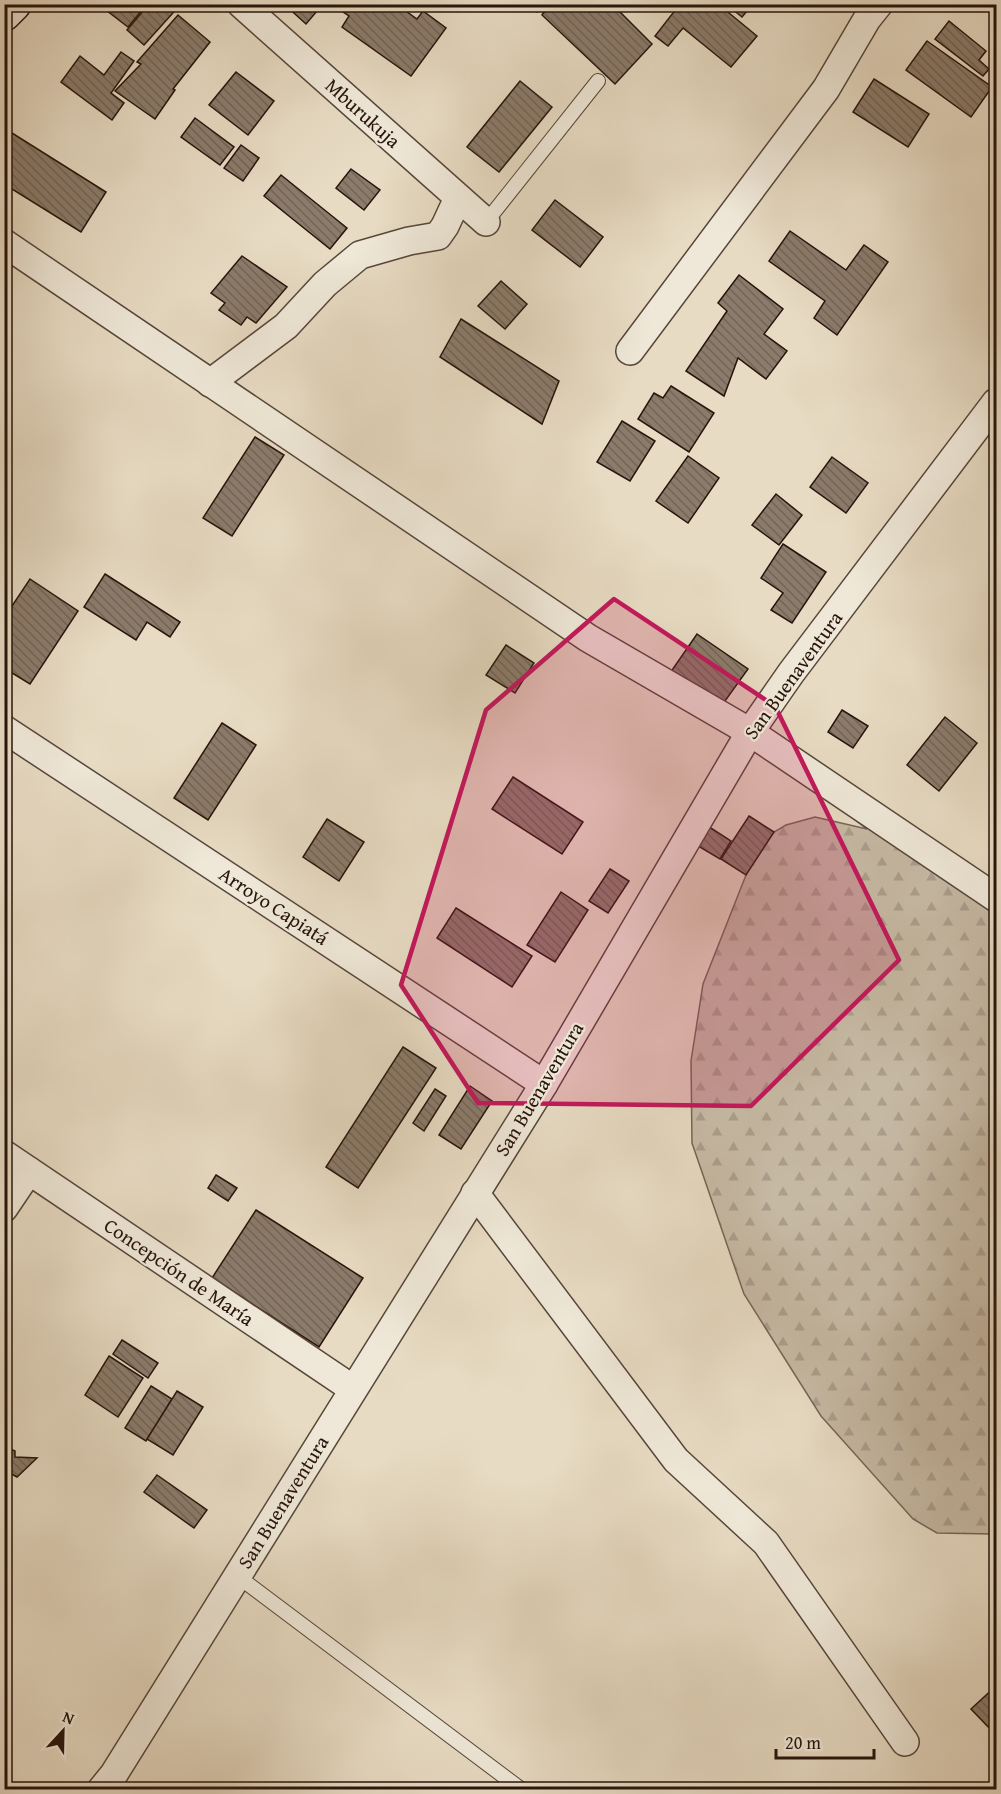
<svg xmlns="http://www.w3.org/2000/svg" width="1001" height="1794" font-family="'Gentium Book Plus',serif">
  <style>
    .forest { fill: url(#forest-firs); stroke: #766658; stroke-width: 1.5 }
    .building { fill: url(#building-back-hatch); stroke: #27140c; stroke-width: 1.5 }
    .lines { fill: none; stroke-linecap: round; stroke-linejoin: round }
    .lane-casing { stroke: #57463a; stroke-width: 16 }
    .street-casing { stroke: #57463a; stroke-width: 30 }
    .secondary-casing { stroke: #27140c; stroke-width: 36 }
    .lane { stroke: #efe8d8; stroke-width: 14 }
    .street { stroke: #efe8d8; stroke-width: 27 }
    .secondary { stroke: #efe8d8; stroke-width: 33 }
    .marked { fill: #c2185b; fill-opacity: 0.2; stroke: #c2185b; stroke-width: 4.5; stroke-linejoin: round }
    .labels { text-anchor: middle; stroke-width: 4.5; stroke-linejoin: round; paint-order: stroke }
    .street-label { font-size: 20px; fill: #27140c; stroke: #efe8d8 }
  </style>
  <defs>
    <pattern id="forest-firs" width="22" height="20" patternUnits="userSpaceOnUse" patternTransform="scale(1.5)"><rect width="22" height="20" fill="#c6b9a4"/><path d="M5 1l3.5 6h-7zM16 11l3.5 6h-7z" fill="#aa9e8c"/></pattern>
    <pattern id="building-back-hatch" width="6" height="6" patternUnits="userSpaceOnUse" patternTransform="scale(1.5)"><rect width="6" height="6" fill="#8b7b6b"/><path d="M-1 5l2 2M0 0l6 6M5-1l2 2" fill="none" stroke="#726456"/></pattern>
  </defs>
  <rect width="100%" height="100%" fill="#e7dbc3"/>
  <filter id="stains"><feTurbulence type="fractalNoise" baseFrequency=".00333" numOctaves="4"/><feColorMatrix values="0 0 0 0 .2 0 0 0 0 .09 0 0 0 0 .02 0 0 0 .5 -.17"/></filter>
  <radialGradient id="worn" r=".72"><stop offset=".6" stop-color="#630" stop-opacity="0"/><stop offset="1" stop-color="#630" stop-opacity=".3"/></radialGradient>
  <polygon class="forest" points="815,817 867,829 854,819 883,817 996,896 996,1533 993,1534 937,1533 913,1519 821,1416 744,1294 692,1143 691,1061 703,984 746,875 758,854 774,832 786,825"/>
  <g class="building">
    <polygon points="98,4 147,4 128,27"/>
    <polygon points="149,4 181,4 144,45 127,30"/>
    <polygon points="284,4 323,4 306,24"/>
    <polygon points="340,4 396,4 417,19 423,11 446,28 411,76 342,27 349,16 337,8"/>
    <polygon points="529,4 544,4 537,12"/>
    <polygon points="549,4 612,4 652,44 615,84 542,15"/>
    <polygon points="680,4 718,4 757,36 731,67 683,28 668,46 655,36"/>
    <polygon points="726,4 753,4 742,17"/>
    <polygon points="178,15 210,42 173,89 175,90 155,119 115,91 141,64 137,62"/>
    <polygon points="949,21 986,51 979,60 989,69 983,76 935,39"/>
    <polygon points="927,41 992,87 971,117 906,70"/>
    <polygon points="121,52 134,61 111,93 124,103 112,120 61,82 80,56 104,75"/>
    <polygon points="236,72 274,101 248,135 209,105"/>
    <polygon points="874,79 929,114 908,147 853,112"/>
    <polygon points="520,81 552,107 499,172 467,147"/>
    <polygon points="195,118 234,147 220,165 181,137"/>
    <polygon points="4,128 106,192 81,232 4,184"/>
    <polygon points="241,145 259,158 243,181 224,168"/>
    <polygon points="351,169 380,190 364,210 336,188"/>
    <polygon points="281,175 347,228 330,249 264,196"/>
    <polygon points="555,200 603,237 580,267 532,230"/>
    <polygon points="790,231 846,270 864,245 888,262 837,335 814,318 825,301 769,261"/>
    <polygon points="242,256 287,287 256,323 247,317 241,325 219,310 225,303 211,293"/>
    <polygon points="739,275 783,309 764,334 787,351 766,379 738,358 724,396 686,371 727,311 718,303"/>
    <polygon points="501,281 527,304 505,329 478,306"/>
    <polygon points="461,319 559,381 542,424 440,357"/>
    <polygon points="671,386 714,413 689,452 638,419 654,393 663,398"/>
    <polygon points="622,421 655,441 630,481 597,462"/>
    <polygon points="255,437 284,455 232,536 203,518"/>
    <polygon points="688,456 719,478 688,523 656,501"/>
    <polygon points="832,457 868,483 846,513 810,487"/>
    <polygon points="776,494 802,515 779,545 752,525"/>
    <polygon points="783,544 826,572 792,623 771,610 783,593 761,578"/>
    <polygon points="105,574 180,622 170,637 147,622 136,640 84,607"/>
    <polygon points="30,579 78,611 30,684 4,668 4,618"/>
    <polygon points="697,634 748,669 720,708 670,673"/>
    <polygon points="506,645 534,663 515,693 486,675"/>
    <polygon points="842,710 868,726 853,748 828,732"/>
    <polygon points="945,717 977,743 939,791 907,765"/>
    <polygon points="222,723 256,745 208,820 174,798"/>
    <polygon points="513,777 583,822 562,854 492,809"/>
    <polygon points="749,816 774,832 746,875 721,859"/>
    <polygon points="327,819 364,842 339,881 303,857"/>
    <polygon points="700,821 731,841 720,859 688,840"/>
    <polygon points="610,869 629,881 608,913 589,901"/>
    <polygon points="561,892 588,910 555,962 527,945"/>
    <polygon points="456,908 532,956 512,987 437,938"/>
    <polygon points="403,1047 436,1068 358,1188 326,1167"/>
    <polygon points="470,1086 492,1101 461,1149 439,1135"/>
    <polygon points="435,1089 446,1096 424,1131 413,1123"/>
    <polygon points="216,1175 237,1188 228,1201 208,1188"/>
    <polygon points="256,1210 363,1278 319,1347 212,1278"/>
    <polygon points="122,1340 158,1363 148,1378 113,1354"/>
    <polygon points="109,1356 143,1378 118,1417 85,1395"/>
    <polygon points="151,1386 172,1399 146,1441 125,1428"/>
    <polygon points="177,1391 203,1407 173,1455 147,1439"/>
    <polygon points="4,1435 10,1437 8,1448 15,1451 15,1457 37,1458 17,1477 4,1470"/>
    <polygon points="157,1475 207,1510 194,1528 144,1492"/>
    <polygon points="996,1686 996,1725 991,1730 971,1709"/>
  </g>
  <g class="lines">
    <defs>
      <g id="lane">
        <polyline points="486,222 598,81"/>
        <polyline points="236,1575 522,1790"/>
      </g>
      <g id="street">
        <polyline points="241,4 486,222"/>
        <polyline points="4,243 588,638 750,732 996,898"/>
        <polyline points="630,351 826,89 867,19 879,4"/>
        <polyline points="210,383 286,326 325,284 360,255 409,241 438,236 445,226 458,198"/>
        <polyline points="4,729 544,1084"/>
        <polyline points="4,1154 353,1389"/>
        <polyline points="475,1193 676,1460 766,1543 905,1742"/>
        <polyline points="4,1208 29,1171"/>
        <polyline points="101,1790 114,1774 544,1084 750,732 791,673 996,402"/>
      </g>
      <polyline id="secondary" points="4,14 14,4"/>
    </defs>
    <use href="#lane" class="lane-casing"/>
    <use href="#street" class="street-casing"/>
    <use href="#secondary" class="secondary-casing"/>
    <use href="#lane" class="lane"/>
    <use href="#street" class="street"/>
    <use href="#secondary" class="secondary"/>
  </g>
  <path class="marked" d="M614 599 775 706 899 960 751 1106 478 1103 401 985 486 710Z"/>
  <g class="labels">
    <g class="street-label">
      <text transform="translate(363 113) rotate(42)" y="7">Mburukuja</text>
      <text transform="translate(793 675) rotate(-54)" y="7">San Buenaventura</text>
      <text transform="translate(274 906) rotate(33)" y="7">Arroyo Capiatá</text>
      <text transform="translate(539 1089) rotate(-59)" y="7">San Buenaventura</text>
      <text transform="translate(179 1272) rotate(34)" y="7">Concepción de María</text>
      <text transform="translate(283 1502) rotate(-58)" y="7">San Buenaventura</text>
    </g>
  </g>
  <rect width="1001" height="1794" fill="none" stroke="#e7dbc3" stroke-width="24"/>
  <rect x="6" y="6" width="989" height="1782" fill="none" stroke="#27140c" stroke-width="3"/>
  <rect x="12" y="12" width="977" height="1770" fill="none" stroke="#27140c" stroke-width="1.5"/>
  <g transform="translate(63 1731) rotate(22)" stroke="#efe8d8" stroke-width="4.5" paint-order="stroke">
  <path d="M0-4.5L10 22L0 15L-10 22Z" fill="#27140c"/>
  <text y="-9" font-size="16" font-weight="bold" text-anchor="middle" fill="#27140c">N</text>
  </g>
  <path d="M776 1749v9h98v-9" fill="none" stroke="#27140c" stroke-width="3"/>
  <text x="785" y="1749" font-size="18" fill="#27140c" stroke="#efe8d8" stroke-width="4.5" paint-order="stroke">20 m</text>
  <rect width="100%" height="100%" filter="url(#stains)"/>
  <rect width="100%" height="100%" fill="url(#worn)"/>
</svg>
